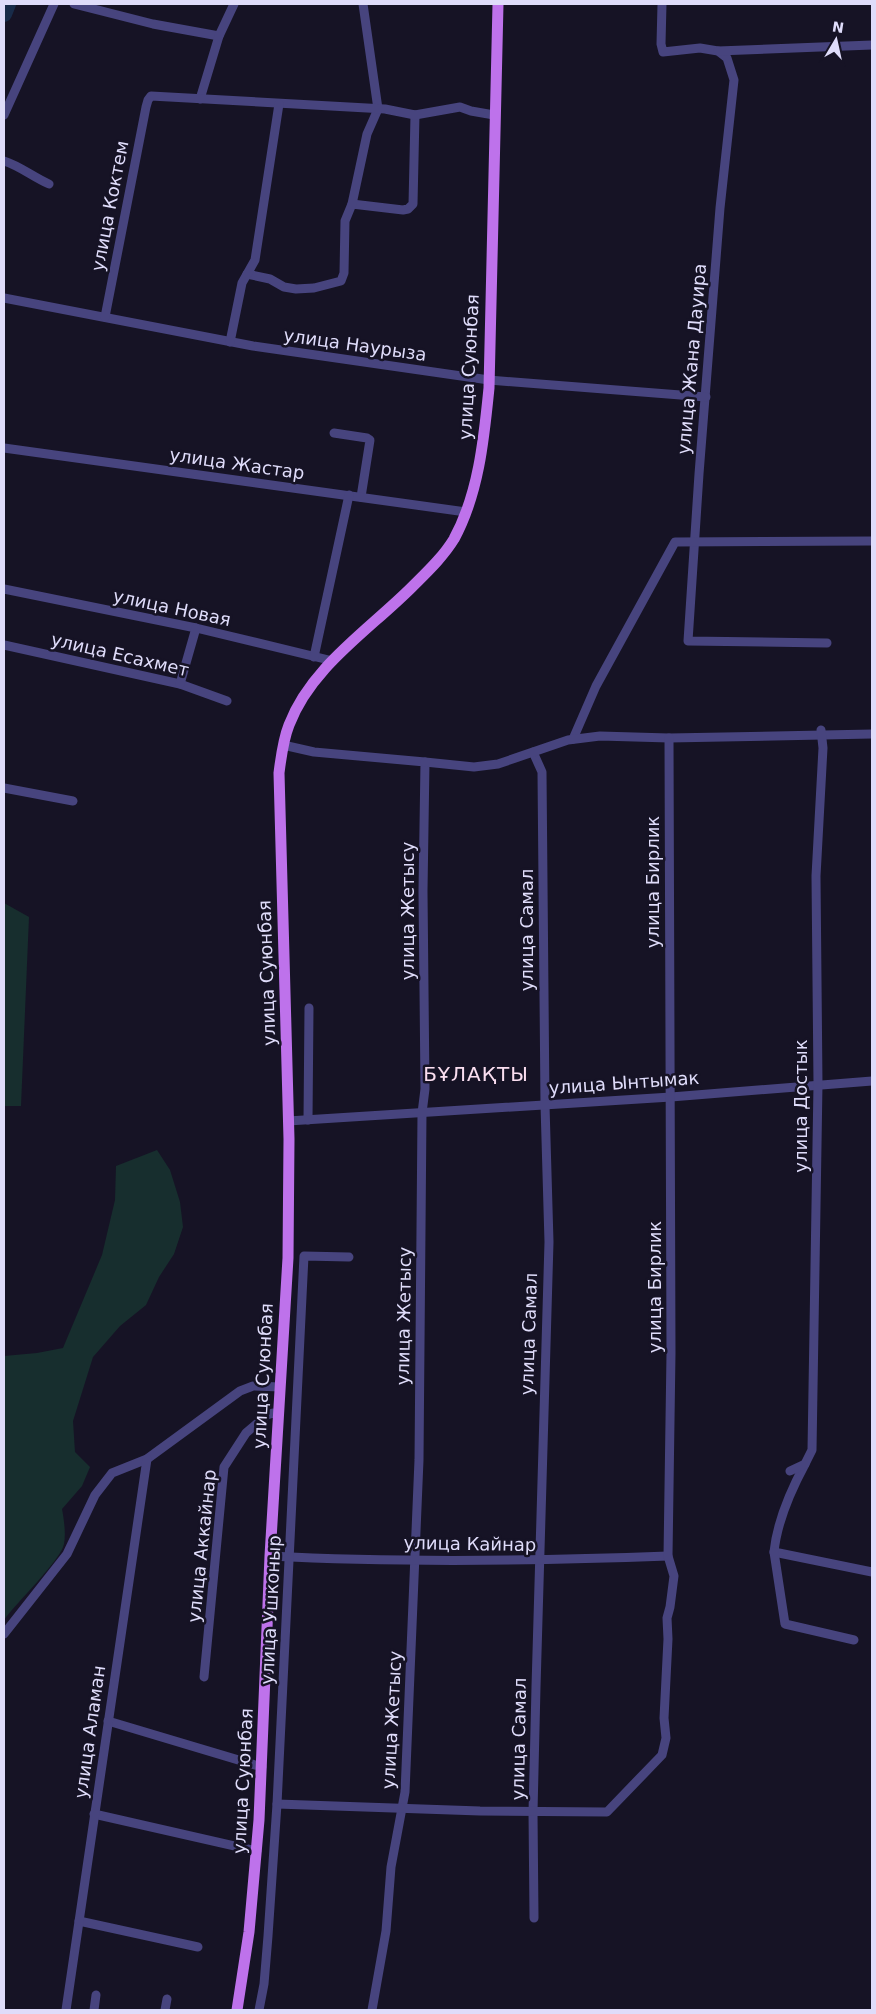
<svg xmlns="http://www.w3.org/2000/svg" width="876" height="2014" font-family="'DejaVu Sans',sans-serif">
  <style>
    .green { fill: #172e2e }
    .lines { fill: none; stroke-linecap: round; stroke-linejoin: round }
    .river { stroke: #182b49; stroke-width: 16 }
    .minor { stroke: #47447e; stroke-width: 9 }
    .major { stroke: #be72eb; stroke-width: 11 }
    .labels { text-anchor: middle; stroke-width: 5; stroke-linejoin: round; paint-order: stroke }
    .street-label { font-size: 18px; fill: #dfdcfa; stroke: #161325 }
    .quarter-label { font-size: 20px; letter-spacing: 1px; fill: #fadef0; stroke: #161325 }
  </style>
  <rect width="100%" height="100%" fill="#161325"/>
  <g class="green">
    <polygon points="4,903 29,917 21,1106 4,1106"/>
    <path d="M157 1150 170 1170 180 1202 183 1227 174 1254 159 1277 146 1305 120 1326 93 1357 73 1421 75 1452 90 1467 82 1486 62 1509C64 1520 66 1533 64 1544 61 1560 16 1603 4 1620V1356L37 1353 63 1348 102 1255 115 1200 116 1166Z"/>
  </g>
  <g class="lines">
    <polyline class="river" points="4,14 8,4"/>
    <g class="minor">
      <polyline points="74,4 153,24 219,36"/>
      <polyline points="662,4 661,44 663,52 700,48 718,51 727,58 734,80 720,208 699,474 688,641 827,643"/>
      <polyline points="718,51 872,45"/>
      <polyline points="200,99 219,36 234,4"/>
      <polyline points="4,115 54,4"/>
      <path d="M4 161C20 166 33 177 49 184"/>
      <polyline points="352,204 403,210 408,209 413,204 415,115"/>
      <polyline points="247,274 270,279 284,287 296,289 314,288 341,281 344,273 345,221 352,204 367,134 378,109 363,4"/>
      <polyline points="4,298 253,346 489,380 706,397"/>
      <polyline points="105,317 146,107 148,100 151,96 385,109 415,115 460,107 471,111 494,115"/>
      <polyline points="230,342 242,283 255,260 279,104"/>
      <polyline points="334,433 367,438 370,440 361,497"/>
      <polyline points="4,448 466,512"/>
      <polyline points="4,589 196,628 333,661"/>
      <polyline points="4,645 180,684 227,701"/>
      <polyline points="314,657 349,495"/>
      <polyline points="180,684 196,628"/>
      <polyline points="573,739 596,686 675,542 872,541"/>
      <polyline points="283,745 314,752 425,762 423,891 425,1089 422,1113 419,1460 405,1792 391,1867 386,1931 372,2010"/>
      <polyline points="533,752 542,772 545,1105 549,1242 536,1687 533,1812 534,1918"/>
      <polyline points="425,762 474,767 498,764 568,740 600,736 669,738 872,734"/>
      <polyline points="4,788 73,801"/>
      <polyline points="308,1120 309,1008"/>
      <polyline points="288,1121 671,1097 872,1081"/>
      <path d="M805 1464C791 1490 777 1522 774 1552L872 1572"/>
      <polyline points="790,1471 805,1464 812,1450 818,1084 816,876 823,748 821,730"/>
      <polyline points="774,1552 785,1624 854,1640"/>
      <path d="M270 1556C403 1563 536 1561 668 1556"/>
      <polyline points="4,1634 67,1554 95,1495 112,1473 147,1459 240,1391 253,1386 280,1387"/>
      <polyline points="204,1677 224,1467 246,1433 267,1415 273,1413 278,1416"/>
      <polyline points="108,1721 262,1767"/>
      <polyline points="277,1804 480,1811 607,1812 662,1755 666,1738 664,1718 668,1639 667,1618 670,1607 674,1576 668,1556 671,1353 669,738"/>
      <polyline points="94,1814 257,1851"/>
      <polyline points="79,1921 198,1947"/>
      <polyline points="66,2010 147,1459"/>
      <polyline points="94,2010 96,1995"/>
      <polyline points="165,2010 167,1999"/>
      <polyline points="259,2010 264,1984 268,1936 277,1804 304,1256 349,1257"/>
    </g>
    <path class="major" d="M237 2010 249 1932 259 1820 270 1556 288 1258 289 1139 279 773C281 757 283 740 289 725 311 667 369 630 412 587 427 572 443 557 454 539 479 493 484 438 489 388L498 4"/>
  </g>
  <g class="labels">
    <g class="street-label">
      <text transform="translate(110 206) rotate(-79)" y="6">улица Коктем</text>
      <text transform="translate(355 345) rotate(8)" y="6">улица Наурыза</text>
      <text transform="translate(692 359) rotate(-85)" y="6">улица Жана Дауира</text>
      <text transform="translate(469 367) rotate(-87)" y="6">улица Суюнбая</text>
      <text transform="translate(237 464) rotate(8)" y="6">улица Жастар</text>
      <text transform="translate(172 608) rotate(12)" y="6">улица Новая</text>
      <text transform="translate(120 655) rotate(13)" y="6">улица Есахмет</text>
      <text transform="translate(653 882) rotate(-90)" y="6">улица Бирлик</text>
      <text transform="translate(408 911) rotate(-90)" y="6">улица Жетысу</text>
      <text transform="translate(527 930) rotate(-90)" y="6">улица Самал</text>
      <text transform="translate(267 973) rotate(-92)" y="6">улица Суюнбая</text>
      <text transform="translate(624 1083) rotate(-4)" y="6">улица Ынтымак</text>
      <text transform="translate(801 1106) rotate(-90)" y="6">улица Достык</text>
      <text transform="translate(655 1287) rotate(-90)" y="6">улица Бирлик</text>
      <text transform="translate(404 1316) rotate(-89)" y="6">улица Жетысу</text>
      <text transform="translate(529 1334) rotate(-88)" y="6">улица Самал</text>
      <text transform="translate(263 1376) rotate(-87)" y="6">улица Суюнбая</text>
      <text transform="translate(470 1544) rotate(1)" y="6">улица Кайнар</text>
      <text transform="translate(202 1546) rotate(-84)" y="6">улица Аккайнар</text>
      <text transform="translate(271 1610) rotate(-87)" y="6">улица Ушконыр</text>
      <text transform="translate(392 1720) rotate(-87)" y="6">улица Жетысу</text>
      <text transform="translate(90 1732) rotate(-82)" y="6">улица Аламан</text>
      <text transform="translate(519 1739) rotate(-89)" y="6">улица Самал</text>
      <text transform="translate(243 1781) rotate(-87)" y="6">улица Суюнбая</text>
    </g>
    <g class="quarter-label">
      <text x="476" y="1081">БҰЛАҚТЫ</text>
    </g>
  </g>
  <rect width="876" height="2014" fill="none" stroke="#dfdcfa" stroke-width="10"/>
  <g transform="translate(836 40) rotate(9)" stroke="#161325" stroke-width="4" paint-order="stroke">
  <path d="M0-4L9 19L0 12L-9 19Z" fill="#dfdcfa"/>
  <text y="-8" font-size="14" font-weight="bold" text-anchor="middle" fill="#dfdcfa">N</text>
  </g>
</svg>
